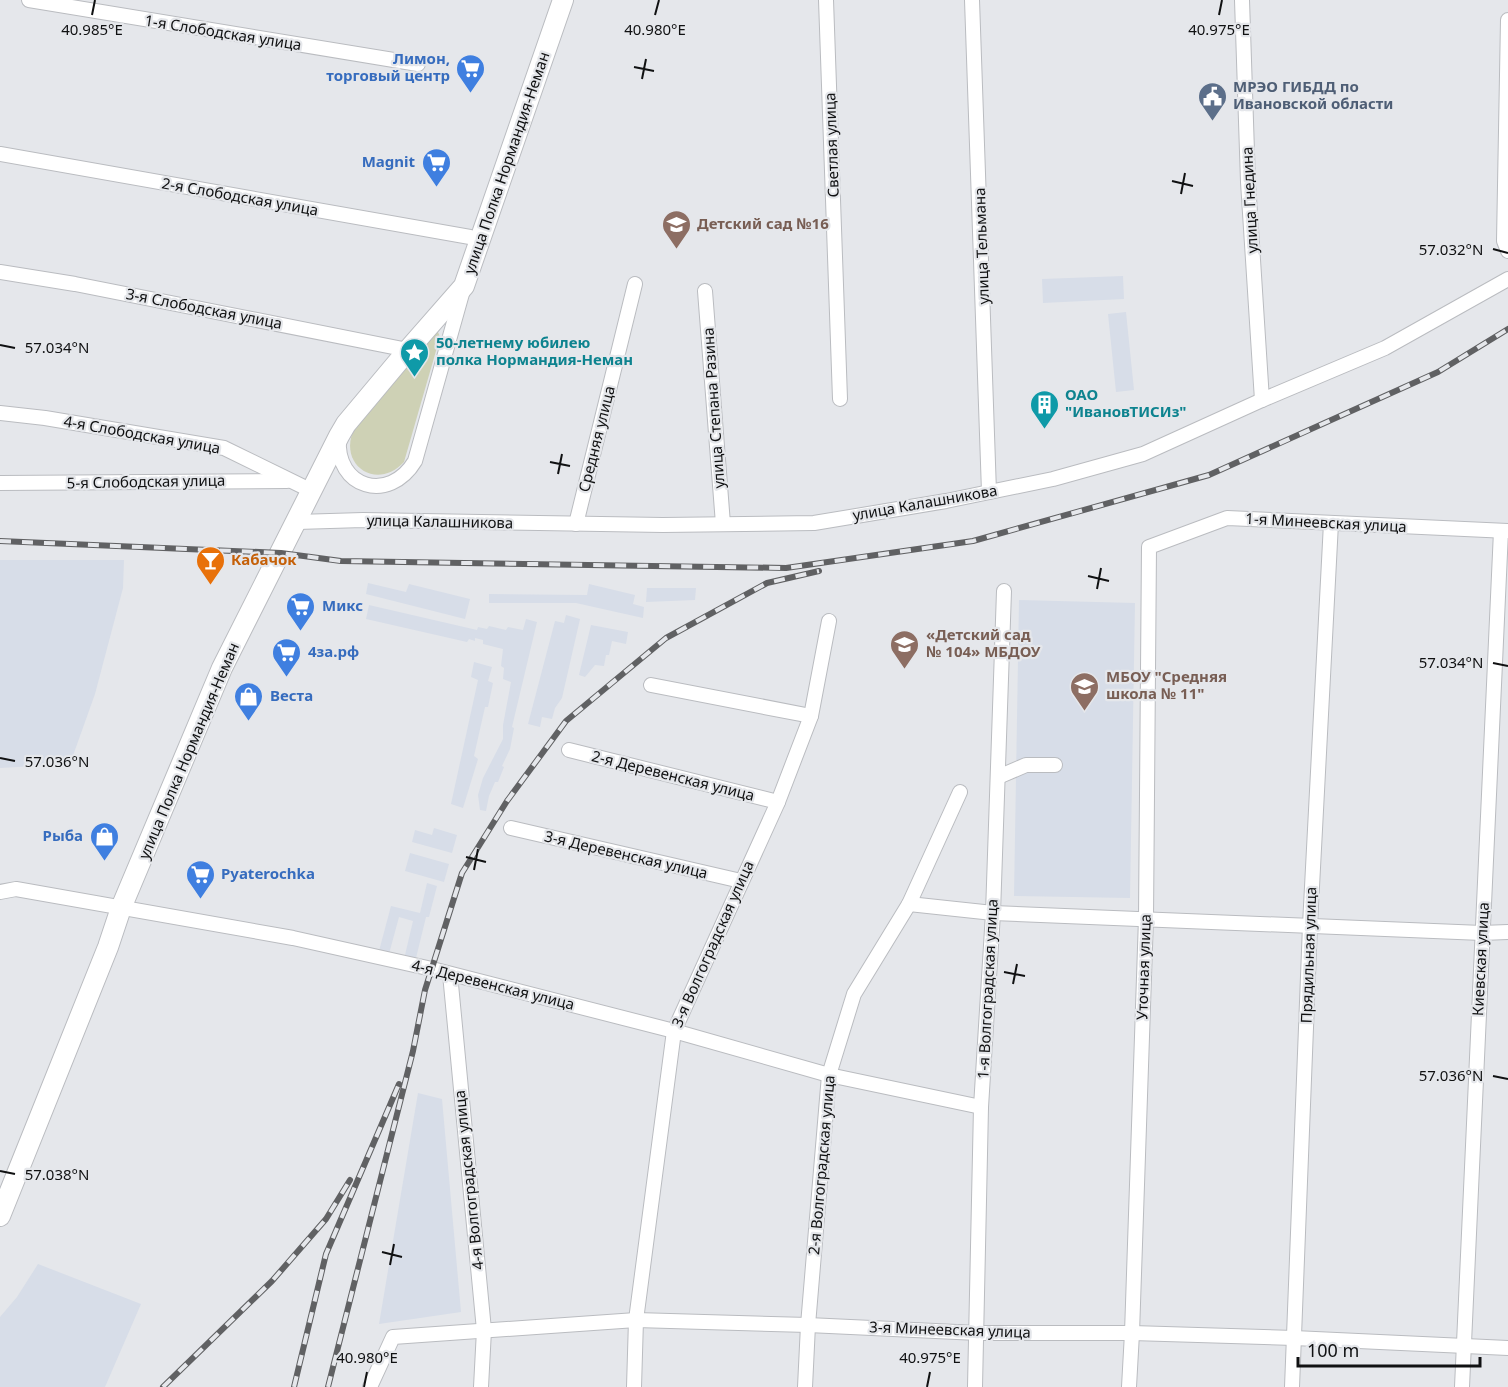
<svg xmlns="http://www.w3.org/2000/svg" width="1508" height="1387" font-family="'Noto Sans',sans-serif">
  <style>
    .built { fill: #d7dde8 }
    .green { fill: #ced1b5 }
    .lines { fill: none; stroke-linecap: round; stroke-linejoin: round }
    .street-casing { stroke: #babcc0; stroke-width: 16 }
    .secondary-casing { stroke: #babcc0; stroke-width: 22 }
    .street { stroke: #fff; stroke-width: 14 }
    .secondary { stroke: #fff; stroke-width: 20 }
    .rail-casing { stroke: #606163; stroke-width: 6 }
    .rail { stroke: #e5e7eb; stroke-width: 4; stroke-dasharray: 11; stroke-linecap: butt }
    .ticks { fill: none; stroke: #101112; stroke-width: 2 }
    .labels { text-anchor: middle; stroke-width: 4.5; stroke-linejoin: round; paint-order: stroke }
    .street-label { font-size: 15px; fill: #101112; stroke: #e5e7eb }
    .shop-label { font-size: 15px; font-weight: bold; fill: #366cbe; stroke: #e5e7eb; text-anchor: start }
    .service-label { font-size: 15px; font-weight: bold; fill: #4e5e75; stroke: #e5e7eb; text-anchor: start }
    .education-label { font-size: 15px; font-weight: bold; fill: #785e54; stroke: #e5e7eb; text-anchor: start }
    .culture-label { font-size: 15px; font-weight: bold; fill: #0d838f; stroke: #e5e7eb; text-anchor: start }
    .food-label { font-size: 15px; font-weight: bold; fill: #c56008; stroke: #e5e7eb; text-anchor: start }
    .ticks-label { font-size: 15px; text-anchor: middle; fill: #101112; stroke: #e5e7eb; stroke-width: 4.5; stroke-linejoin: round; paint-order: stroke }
  </style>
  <rect width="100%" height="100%" fill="#e5e7eb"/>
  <g class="built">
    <polygon points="1123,276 1124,299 1043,303 1042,279"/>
    <polygon points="1126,312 1134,390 1116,392 1108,314"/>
    <polygon points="0,560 124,560 123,588 95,694 70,764 0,768"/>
    <polygon points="368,583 406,592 409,584 470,599 465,619 366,594"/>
    <polygon points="589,584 635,595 633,604 644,607 643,618 576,603 489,603 489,594 587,595"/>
    <polygon points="647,588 696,588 695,600 646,602"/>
    <polygon points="1019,600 1135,603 1130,898 1014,896"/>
    <polygon points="369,605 477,630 478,627 487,629 489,626 506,630 508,627 523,630 526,619 537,622 512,727 514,728 510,749 502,766 504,767 498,782 495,782 489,796 486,811 480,810 478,795 483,778 503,739 503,725 511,682 503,679 504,668 501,666 503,649 483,644 483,640 475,638 475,641 469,639 467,642 366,619"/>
    <polygon points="566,615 580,619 562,698 555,708 552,719 542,717 540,727 528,724 555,621 564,623"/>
    <polygon points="591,625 628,632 626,644 612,641 609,655 606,655 604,666 595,665 585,677 579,675"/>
    <polygon points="474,662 492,667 488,681 493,683 488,707 485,707 474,756 478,759 463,808 451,804 478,680 471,677"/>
    <polygon points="434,828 457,835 452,853 412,842 415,830 432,835"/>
    <polygon points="410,853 449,864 444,882 405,871"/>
    <polygon points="427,883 437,886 429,917 426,917 416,958 405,955 413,921 399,917 389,954 379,951 391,906 420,913"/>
    <polygon points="418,1093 442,1099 461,1312 379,1324"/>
    <polygon points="38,1264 141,1304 105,1387 0,1387 0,1317 17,1297"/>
  </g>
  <path class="green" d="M438 332 440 337 404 462C376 492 336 464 355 427L433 333Z"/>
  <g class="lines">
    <defs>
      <g id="street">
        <polyline points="29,0 418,64"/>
        <polyline points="826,0 840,399"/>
        <polyline points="972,0 989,492"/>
        <polyline points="1242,0 1248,182 1262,400"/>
        <polyline points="1508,20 1504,241 1508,251"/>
        <polyline points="0,154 470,237"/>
        <polyline points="0,272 75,284 408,350"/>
        <polyline points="705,291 723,524"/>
        <polyline points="0,413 45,418 224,448 312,491"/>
        <path d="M339 438C335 488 389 504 415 461L463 290"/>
        <polyline points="0,483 287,481"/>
        <polyline points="297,522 363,520 663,525 814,523 946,501 1053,479 1143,454 1262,400 1385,348 1508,279"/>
        <polyline points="576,524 635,284"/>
        <polyline points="651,685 811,716"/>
        <polyline points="569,750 778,802"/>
        <polyline points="998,777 1026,765 1055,765"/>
        <polyline points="511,828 741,881"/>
        <polyline points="0,892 16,889 293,938 432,969 674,1031 829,1075 981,1107"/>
        <polyline points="909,904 993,913 1482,933 1508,932"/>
        <polyline points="450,974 484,1330 481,1387"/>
        <polyline points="370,1387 393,1337 636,1320 808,1325 978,1333 1132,1333 1294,1338 1508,1348"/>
        <polyline points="634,1387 636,1320 674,1031 778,802 811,716 829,621"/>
        <polyline points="805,1387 808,1325 829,1075 854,994 909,904 960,792"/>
        <polyline points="975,1387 981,1107 993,913 1004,591"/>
        <polyline points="1129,1387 1132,1333 1146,918 1149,547 1227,518 1508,531"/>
        <polyline points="1292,1387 1310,925 1331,523"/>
        <polyline points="1462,1387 1501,531"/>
      </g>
      <polyline id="secondary" points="0,1216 108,947 121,908 222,668 339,436 346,424 408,350 464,286 563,0"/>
    </defs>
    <use href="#street" class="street-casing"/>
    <use href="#secondary" class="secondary-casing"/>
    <use href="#street" class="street"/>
    <use href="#secondary" class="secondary"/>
    <defs>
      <g id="rail">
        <polyline points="0,541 281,553 341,561 786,568 973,541 1209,475 1438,372 1508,329"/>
        <polyline points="163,1387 272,1281 326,1219 350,1180"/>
        <polyline points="294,1387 326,1254 399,1084"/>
        <polyline points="328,1387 413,1051 425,990 462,873 507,801 566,721 666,638 767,583 819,571"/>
      </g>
    </defs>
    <use href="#rail" class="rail-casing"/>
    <use href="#rail" class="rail"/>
  </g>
  <path class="ticks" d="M92 15 95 0M655 15 659 0M1219 15 1222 0M634 67 654 71M642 79 646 59M1172 181 1193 186M1181 194 1185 173M1493 249 1508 253M0 345 15 348M550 462 570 466M558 474 562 454M1088 576 1109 581M1097 589 1101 568M1493 663 1508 666M0 758 15 761M466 857 486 862M474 870 478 849M1004 972 1025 976M1013 984 1017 964M1493 1076 1508 1079M0 1171 15 1174M382 1252 402 1257M390 1265 394 1244M364 1387 367 1372M927 1387 930 1372"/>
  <defs>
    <symbol id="supermarket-pin" viewBox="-11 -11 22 30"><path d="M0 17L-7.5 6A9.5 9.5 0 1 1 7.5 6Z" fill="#3f7fe0" stroke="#e5e7eb"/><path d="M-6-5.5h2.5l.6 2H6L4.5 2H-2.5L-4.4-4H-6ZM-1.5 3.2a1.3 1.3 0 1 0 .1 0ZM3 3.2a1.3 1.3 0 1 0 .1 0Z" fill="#fff"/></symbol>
    <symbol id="civic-pin" viewBox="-11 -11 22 30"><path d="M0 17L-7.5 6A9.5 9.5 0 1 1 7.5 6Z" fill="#5c6f8a" stroke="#e5e7eb"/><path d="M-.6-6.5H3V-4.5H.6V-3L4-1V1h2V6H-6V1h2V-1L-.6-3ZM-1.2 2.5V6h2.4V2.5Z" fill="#fff"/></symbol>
    <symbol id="school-pin" viewBox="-11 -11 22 30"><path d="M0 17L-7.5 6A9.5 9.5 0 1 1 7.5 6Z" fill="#8d6e63" stroke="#e5e7eb"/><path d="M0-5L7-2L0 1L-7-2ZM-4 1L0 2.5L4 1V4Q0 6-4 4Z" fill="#fff"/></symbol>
    <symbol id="sight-pin" viewBox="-11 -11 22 30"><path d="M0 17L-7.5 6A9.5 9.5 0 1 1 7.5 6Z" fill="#0f9aa8" stroke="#e5e7eb"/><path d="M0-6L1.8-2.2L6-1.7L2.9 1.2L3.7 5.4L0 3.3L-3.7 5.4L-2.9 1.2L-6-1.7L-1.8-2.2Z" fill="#fff"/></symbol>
    <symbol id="building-pin" viewBox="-11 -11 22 30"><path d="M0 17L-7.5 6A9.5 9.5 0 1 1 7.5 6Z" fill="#0f9aa8" stroke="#e5e7eb"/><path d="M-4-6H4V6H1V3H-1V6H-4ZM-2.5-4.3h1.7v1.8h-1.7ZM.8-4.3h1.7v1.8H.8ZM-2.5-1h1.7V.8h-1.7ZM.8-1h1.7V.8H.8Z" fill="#fff"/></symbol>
    <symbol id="bar-pin" viewBox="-11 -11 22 30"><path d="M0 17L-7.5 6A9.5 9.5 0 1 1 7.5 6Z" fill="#e8710a" stroke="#e5e7eb"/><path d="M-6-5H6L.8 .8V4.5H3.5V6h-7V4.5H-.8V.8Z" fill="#fff"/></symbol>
    <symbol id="shop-pin" viewBox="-11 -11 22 30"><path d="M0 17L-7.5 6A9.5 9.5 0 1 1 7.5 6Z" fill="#3f7fe0" stroke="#e5e7eb"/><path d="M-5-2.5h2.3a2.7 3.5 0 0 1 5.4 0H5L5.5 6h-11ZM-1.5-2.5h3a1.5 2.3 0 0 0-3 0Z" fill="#fff"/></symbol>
  </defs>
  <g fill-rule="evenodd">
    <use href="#supermarket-pin" x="454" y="52" width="33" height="45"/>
    <use href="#civic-pin" x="1196" y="80" width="33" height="45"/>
    <use href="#supermarket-pin" x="420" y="146" width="33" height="45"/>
    <use href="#school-pin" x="660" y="208" width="33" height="45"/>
    <use href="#sight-pin" x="398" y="336" width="33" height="45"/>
    <use href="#building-pin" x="1028" y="388" width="33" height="45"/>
    <use href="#bar-pin" x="194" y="544" width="33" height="45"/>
    <use href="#supermarket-pin" x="284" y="590" width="33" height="45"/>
    <use href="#school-pin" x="888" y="628" width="33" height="45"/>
    <use href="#supermarket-pin" x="270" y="636" width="33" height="45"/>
    <use href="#school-pin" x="1068" y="670" width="33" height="45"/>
    <use href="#shop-pin" x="232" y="680" width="33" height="45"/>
    <use href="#shop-pin" x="88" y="820" width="33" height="45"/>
    <use href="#supermarket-pin" x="184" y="858" width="33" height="45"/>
  </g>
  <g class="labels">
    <g class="street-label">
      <text transform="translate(223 33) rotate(9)" y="5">1-я Слободская улица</text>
      <text transform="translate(832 145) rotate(-92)" y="5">Светлая улица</text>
      <text transform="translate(507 163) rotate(-71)" y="5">улица Полка Нормандия-Неман</text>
      <text transform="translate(240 197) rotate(10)" y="5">2-я Слободская улица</text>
      <text transform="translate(1250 200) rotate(-93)" y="5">улица Гнедина</text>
      <text transform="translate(982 246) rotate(-92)" y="5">улица Тельмана</text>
      <text transform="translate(204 309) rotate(11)" y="5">3-я Слободская улица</text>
      <text transform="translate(714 408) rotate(-94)" y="5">улица Степана Разина</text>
      <text transform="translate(142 435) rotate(10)" y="5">4-я Слободская улица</text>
      <text transform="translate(597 439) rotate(-76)" y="5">Средняя улица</text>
      <text transform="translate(146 482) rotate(-1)" y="5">5-я Слободская улица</text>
      <text transform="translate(925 503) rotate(-10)" y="5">улица Калашникова</text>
      <text transform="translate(440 522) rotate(1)" y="5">улица Калашникова</text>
      <text transform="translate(1326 523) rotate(3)" y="5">1-я Минеевская улица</text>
      <text transform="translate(189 751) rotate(-67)" y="5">улица Полка Нормандия-Неман</text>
      <text transform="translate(673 776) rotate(14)" y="5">2-я Деревенская улица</text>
      <text transform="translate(626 855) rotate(13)" y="5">3-я Деревенская улица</text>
      <text transform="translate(713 944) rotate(-66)" y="5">3-я Волгоградская улица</text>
      <text transform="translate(1309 955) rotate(-88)" y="5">Прядильная улица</text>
      <text transform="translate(1481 959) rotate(-87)" y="5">Киевская улица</text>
      <text transform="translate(1144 967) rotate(-88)" y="5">Уточная улица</text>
      <text transform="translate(493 985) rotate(14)" y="5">4-я Деревенская улица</text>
      <text transform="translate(988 989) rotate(-87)" y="5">1-я Волгоградская улица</text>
      <text transform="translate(822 1165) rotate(-85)" y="5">2-я Волгоградская улица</text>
      <text transform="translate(469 1180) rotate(-96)" y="5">4-я Волгоградская улица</text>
      <text transform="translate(950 1330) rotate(2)" y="5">3-я Минеевская улица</text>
    </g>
    <g class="shop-label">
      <text x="450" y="64" text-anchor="end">Лимон,<tspan x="450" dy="17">торговый центр</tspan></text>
      <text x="415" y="167" text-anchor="end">Magnit</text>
      <text x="322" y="611">Микс</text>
      <text x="308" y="657">4за.рф</text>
      <text x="270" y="701">Веста</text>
      <text x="83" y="841" text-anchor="end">Рыба</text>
      <text x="221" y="879">Pyaterochka</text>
    </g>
    <g class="service-label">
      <text x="1233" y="92">МРЭО ГИБДД по<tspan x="1233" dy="17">Ивановской области</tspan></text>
    </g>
    <g class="education-label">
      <text x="697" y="229">Детский сад №16</text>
      <text x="926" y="640">«Детский сад<tspan x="926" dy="17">№ 104» МБДОУ</tspan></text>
      <text x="1106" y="682">МБОУ "Средняя<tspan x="1106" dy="17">школа № 11"</tspan></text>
    </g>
    <g class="culture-label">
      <text x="436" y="348">50-летнему юбилею<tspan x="436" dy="17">полка Нормандия-Неман</tspan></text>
      <text x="1065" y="400">ОАО<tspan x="1065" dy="17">"ИвановТИСИз"</tspan></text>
    </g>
    <g class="food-label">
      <text x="231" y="565">Кабачок</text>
    </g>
  </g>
  <g class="ticks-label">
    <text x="92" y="35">40.985°E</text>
    <text x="655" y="35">40.980°E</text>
    <text x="1219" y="35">40.975°E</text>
    <text x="1451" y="255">57.032°N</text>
    <text x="57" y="353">57.034°N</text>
    <text x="1451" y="668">57.034°N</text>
    <text x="57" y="767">57.036°N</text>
    <text x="1451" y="1081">57.036°N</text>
    <text x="57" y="1180">57.038°N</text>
    <text x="367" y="1363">40.980°E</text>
    <text x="930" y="1363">40.975°E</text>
  </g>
  <path d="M1298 1357v9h182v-9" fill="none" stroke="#101112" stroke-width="3"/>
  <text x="1307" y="1357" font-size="18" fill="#101112" stroke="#e5e7eb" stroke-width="4.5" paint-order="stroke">100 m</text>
</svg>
